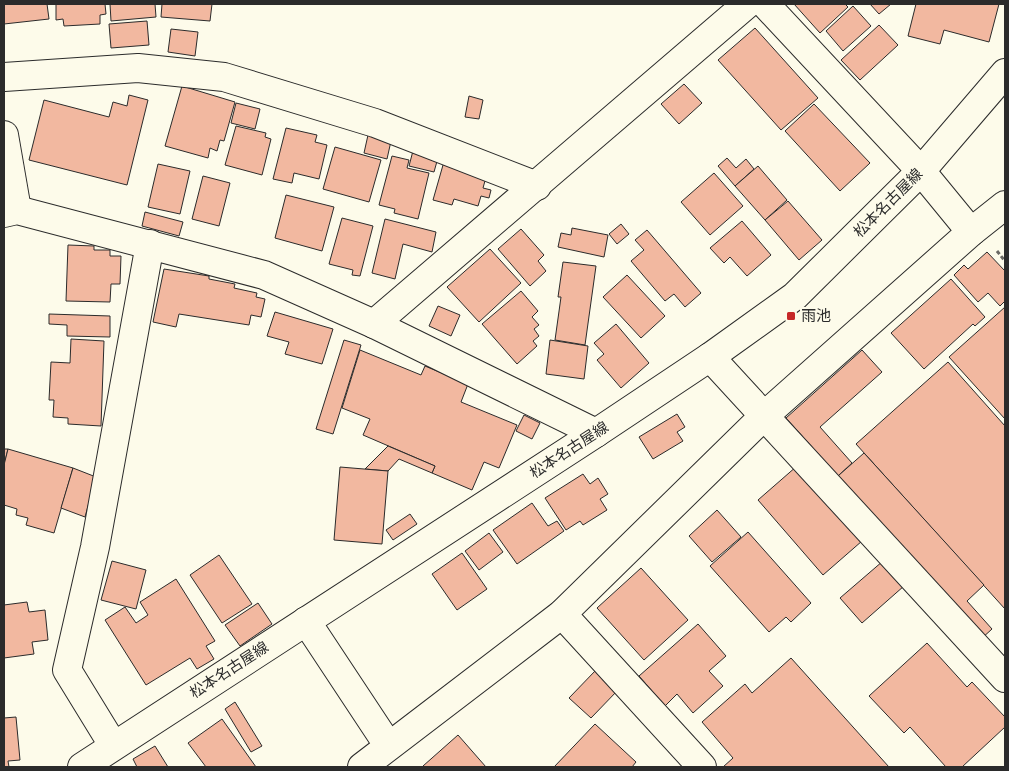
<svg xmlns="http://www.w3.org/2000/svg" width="1009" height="771" font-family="'Roboto Condensed','Noto Sans JP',sans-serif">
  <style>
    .building { fill: #f2b8a0; stroke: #2b2b2b }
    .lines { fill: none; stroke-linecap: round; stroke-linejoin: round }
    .minor-casing { stroke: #2b2b2b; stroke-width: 30 }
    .major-casing { stroke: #2b2b2b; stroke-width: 30 }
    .path { stroke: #6a6964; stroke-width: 3; stroke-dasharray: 4 2.5; stroke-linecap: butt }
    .minor { stroke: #fdfbea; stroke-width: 28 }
    .major { stroke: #fdfbea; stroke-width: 28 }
    .poi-dot { fill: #c62828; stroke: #fdfbea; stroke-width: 2 }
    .labels { text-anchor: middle; stroke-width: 4; stroke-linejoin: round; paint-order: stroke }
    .street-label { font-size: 15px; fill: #2b2b2b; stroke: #fdfbea }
    .poi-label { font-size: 15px; fill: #2b2b2b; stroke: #fdfbea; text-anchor: start }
  </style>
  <rect width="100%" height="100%" fill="#fdfbea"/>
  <g class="building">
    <polygon points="4,4 47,4 49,19 4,24"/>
    <polygon points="56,4 105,4 106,14 100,15 100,24 64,26 63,19 56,20"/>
    <polygon points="110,4 155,4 156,17 111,21"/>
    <polygon points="162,4 212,4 210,21 161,17"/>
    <polygon points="794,4 845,4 848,7 820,33"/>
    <polygon points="870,4 891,4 879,14"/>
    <polygon points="916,4 999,4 989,42 944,30 940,44 908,36"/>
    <polygon points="853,6 871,26 843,51 826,31"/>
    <polygon points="147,21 149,45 111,48 109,24"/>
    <polygon points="879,25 898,45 860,80 841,60"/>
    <polygon points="755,28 818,98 781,130 718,60"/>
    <polygon points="171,29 198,32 195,56 168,52"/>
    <polygon points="684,84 702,103 679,124 661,104"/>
    <polygon points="182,86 235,102 224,141 220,140 217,151 210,148 208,158 165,146"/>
    <polygon points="129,95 148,100 127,185 29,160 44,100 109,117 113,102 127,106"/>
    <polygon points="469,96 483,100 479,119 465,117"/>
    <polygon points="236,103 260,109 255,129 231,123"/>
    <polygon points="814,104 870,163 840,191 785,131"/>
    <polygon points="236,126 266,133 265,137 271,139 262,175 225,165"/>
    <polygon points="286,128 317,135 315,142 327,145 319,179 294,173 292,183 273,179"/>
    <polygon points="368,135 391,141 387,159 364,153"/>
    <polygon points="335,147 381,160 369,202 323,189"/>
    <polygon points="414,147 439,154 434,172 409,166"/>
    <polygon points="392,156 409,160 407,168 429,173 418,219 394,213 395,209 379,205"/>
    <polygon points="445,158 488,170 483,188 491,190 489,198 481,196 478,206 454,199 452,205 433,200"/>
    <polygon points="727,158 736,168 746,159 754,169 735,186 718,166"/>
    <polygon points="158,164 190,171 180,214 148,207"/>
    <polygon points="758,166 787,200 765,220 735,186"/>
    <polygon points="714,173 743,206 710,235 681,202"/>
    <polygon points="203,176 230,183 219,226 192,219"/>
    <polygon points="286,195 334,207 322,251 275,238"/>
    <polygon points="788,201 822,240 799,260 765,220"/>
    <polygon points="145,212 183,222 179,236 142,226"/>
    <polygon points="342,218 373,226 360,276 352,275 353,270 329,264"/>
    <polygon points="385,219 436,232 432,252 403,244 395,279 372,273"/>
    <polygon points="742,221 771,255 747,276 730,257 724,263 710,248"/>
    <polygon points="621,224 629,234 617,244 609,234"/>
    <polygon points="572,228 608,235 604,257 558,247 561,233 571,235"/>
    <polygon points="521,229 544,255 538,261 546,271 530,286 498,249"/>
    <polygon points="647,230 701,293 685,307 674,294 665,301 631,261 644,250 635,240"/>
    <polygon points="68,245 94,246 94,250 110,250 110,256 121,256 120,284 111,284 110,302 66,301"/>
    <polygon points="490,249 521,283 479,322 447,287"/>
    <polygon points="987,252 1005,271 1005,301 1000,306 988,293 978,302 954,275 964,265 968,269"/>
    <polygon points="563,262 596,266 585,345 555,340 561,297 558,297"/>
    <polygon points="164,269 209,276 209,279 235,284 234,288 257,293 256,297 265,299 261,317 251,315 249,325 179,314 176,327 153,322"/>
    <polygon points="627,275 665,316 641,338 603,297"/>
    <polygon points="951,279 985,317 975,326 973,324 924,369 891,333"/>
    <polygon points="521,291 538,311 532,317 539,325 534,329 539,336 533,341 537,346 517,364 482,324"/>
    <polygon points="438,306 460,315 451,336 429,326"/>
    <polygon points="1005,307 1005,419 949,357"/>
    <polygon points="275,312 333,329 322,364 285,354 289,342 267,336"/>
    <polygon points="49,314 110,316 110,337 67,336 67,325 49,324"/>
    <polygon points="616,324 649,363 621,388 597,360 604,354 594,343"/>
    <polygon points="71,339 104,341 101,426 68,424 68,418 53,417 54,400 49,400 51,362 70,363"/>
    <polygon points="344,340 361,345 333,434 316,429"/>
    <polygon points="550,340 588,346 584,379 546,374"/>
    <polygon points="360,350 421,375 425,366 468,384 461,402 517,425 499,468 484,462 472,490 432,473 435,466 363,435 370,419 342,408"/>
    <polygon points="862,350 882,372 820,427 852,463 838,476 786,418"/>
    <polygon points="948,362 1005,426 1005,609 856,444"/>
    <polygon points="677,414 685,427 677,432 683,441 653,459 639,437"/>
    <polygon points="524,415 540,423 532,439 516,431"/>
    <polygon points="388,446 435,466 432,473 399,459 388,471 365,469"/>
    <polygon points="4,449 8,449 4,465"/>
    <polygon points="8,449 73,468 54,533 26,525 28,518 16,515 17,509 4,505 4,465"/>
    <polygon points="864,453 984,585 967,601 992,629 981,639 838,476"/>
    <polygon points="797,466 862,541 823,575 758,500"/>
    <polygon points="340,467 388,471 382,544 334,540"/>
    <polygon points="73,468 96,477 85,517 61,508"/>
    <polygon points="583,474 590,484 598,478 608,494 600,499 607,510 583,525 580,521 566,530 545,498"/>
    <polygon points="532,503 548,526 557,521 564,531 517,564 493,530"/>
    <polygon points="717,510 741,537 712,562 689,536"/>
    <polygon points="410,514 417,524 393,540 386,530"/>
    <polygon points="748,532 811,603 791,622 786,617 769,632 710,566"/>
    <polygon points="489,533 503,552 479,570 465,551"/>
    <polygon points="462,553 487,589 457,610 432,574"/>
    <polygon points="219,555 252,604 222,623 190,575"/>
    <polygon points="112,561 146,570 136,609 101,600"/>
    <polygon points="883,561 904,586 862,623 840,598"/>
    <polygon points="641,568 688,620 644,660 597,608"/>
    <polygon points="176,579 215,641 206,646 214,659 197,669 190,658 146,685 105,620 125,607 136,623 148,615 140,602"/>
    <polygon points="27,602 29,612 45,610 48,640 32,642 34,654 4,658 4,605"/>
    <polygon points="258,603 272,624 240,646 225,625"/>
    <polygon points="698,624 726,656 709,671 723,686 693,713 677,694 665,706 639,676"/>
    <polygon points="927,643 967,687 972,682 1005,717 1005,727 962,767 946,767 910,727 904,733 869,696"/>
    <polygon points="791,658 889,767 723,767 733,758 702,722 745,684 752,693"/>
    <polygon points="596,670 618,690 591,718 569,698"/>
    <polygon points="235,702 262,746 251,752 225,709"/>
    <polygon points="16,717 20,760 8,761 9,767 4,767 4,718"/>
    <polygon points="222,719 256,767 206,767 188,743"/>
    <polygon points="595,724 636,762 632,767 554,767"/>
    <polygon points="458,735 486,767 424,767 423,766"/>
    <polygon points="155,746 168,767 137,767 133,759"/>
  </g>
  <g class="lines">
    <defs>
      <g id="minor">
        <polyline points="765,4 921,171 971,232"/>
        <polyline points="4,77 138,68 224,77 375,123 537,186"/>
        <polyline points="4,135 17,210"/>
        <polyline points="4,213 17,210 264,275 374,324 596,433"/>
        <polyline points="374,324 747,4"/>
        <polyline points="710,357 1005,678"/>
        <polyline points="562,614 702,767"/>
        <polyline points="306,621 388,745"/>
        <polyline points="113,745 67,670 95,547 150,244"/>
        <polyline points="362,767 562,614 764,416 971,232 1005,205"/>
      </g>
      <polyline id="major" points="82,767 596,433 710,357 795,296 921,171 1005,73"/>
    </defs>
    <use href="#minor" class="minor-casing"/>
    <use href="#major" class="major-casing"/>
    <polyline class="path" points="997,251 1005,261"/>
    <use href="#minor" class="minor"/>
    <use href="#major" class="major"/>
  </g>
  <rect class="poi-dot" x="786" y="311" width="10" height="10" rx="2.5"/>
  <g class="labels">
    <g class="street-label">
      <text transform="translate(888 203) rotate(-45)" y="5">松本名古屋線</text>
      <text transform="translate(569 450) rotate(-33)" y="5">松本名古屋線</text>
      <text transform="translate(229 670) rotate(-33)" y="5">松本名古屋線</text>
    </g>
    <g class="poi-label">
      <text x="801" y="321">雨池</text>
    </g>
  </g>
  <rect width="1009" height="771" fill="none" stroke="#2b2b2b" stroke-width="10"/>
</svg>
